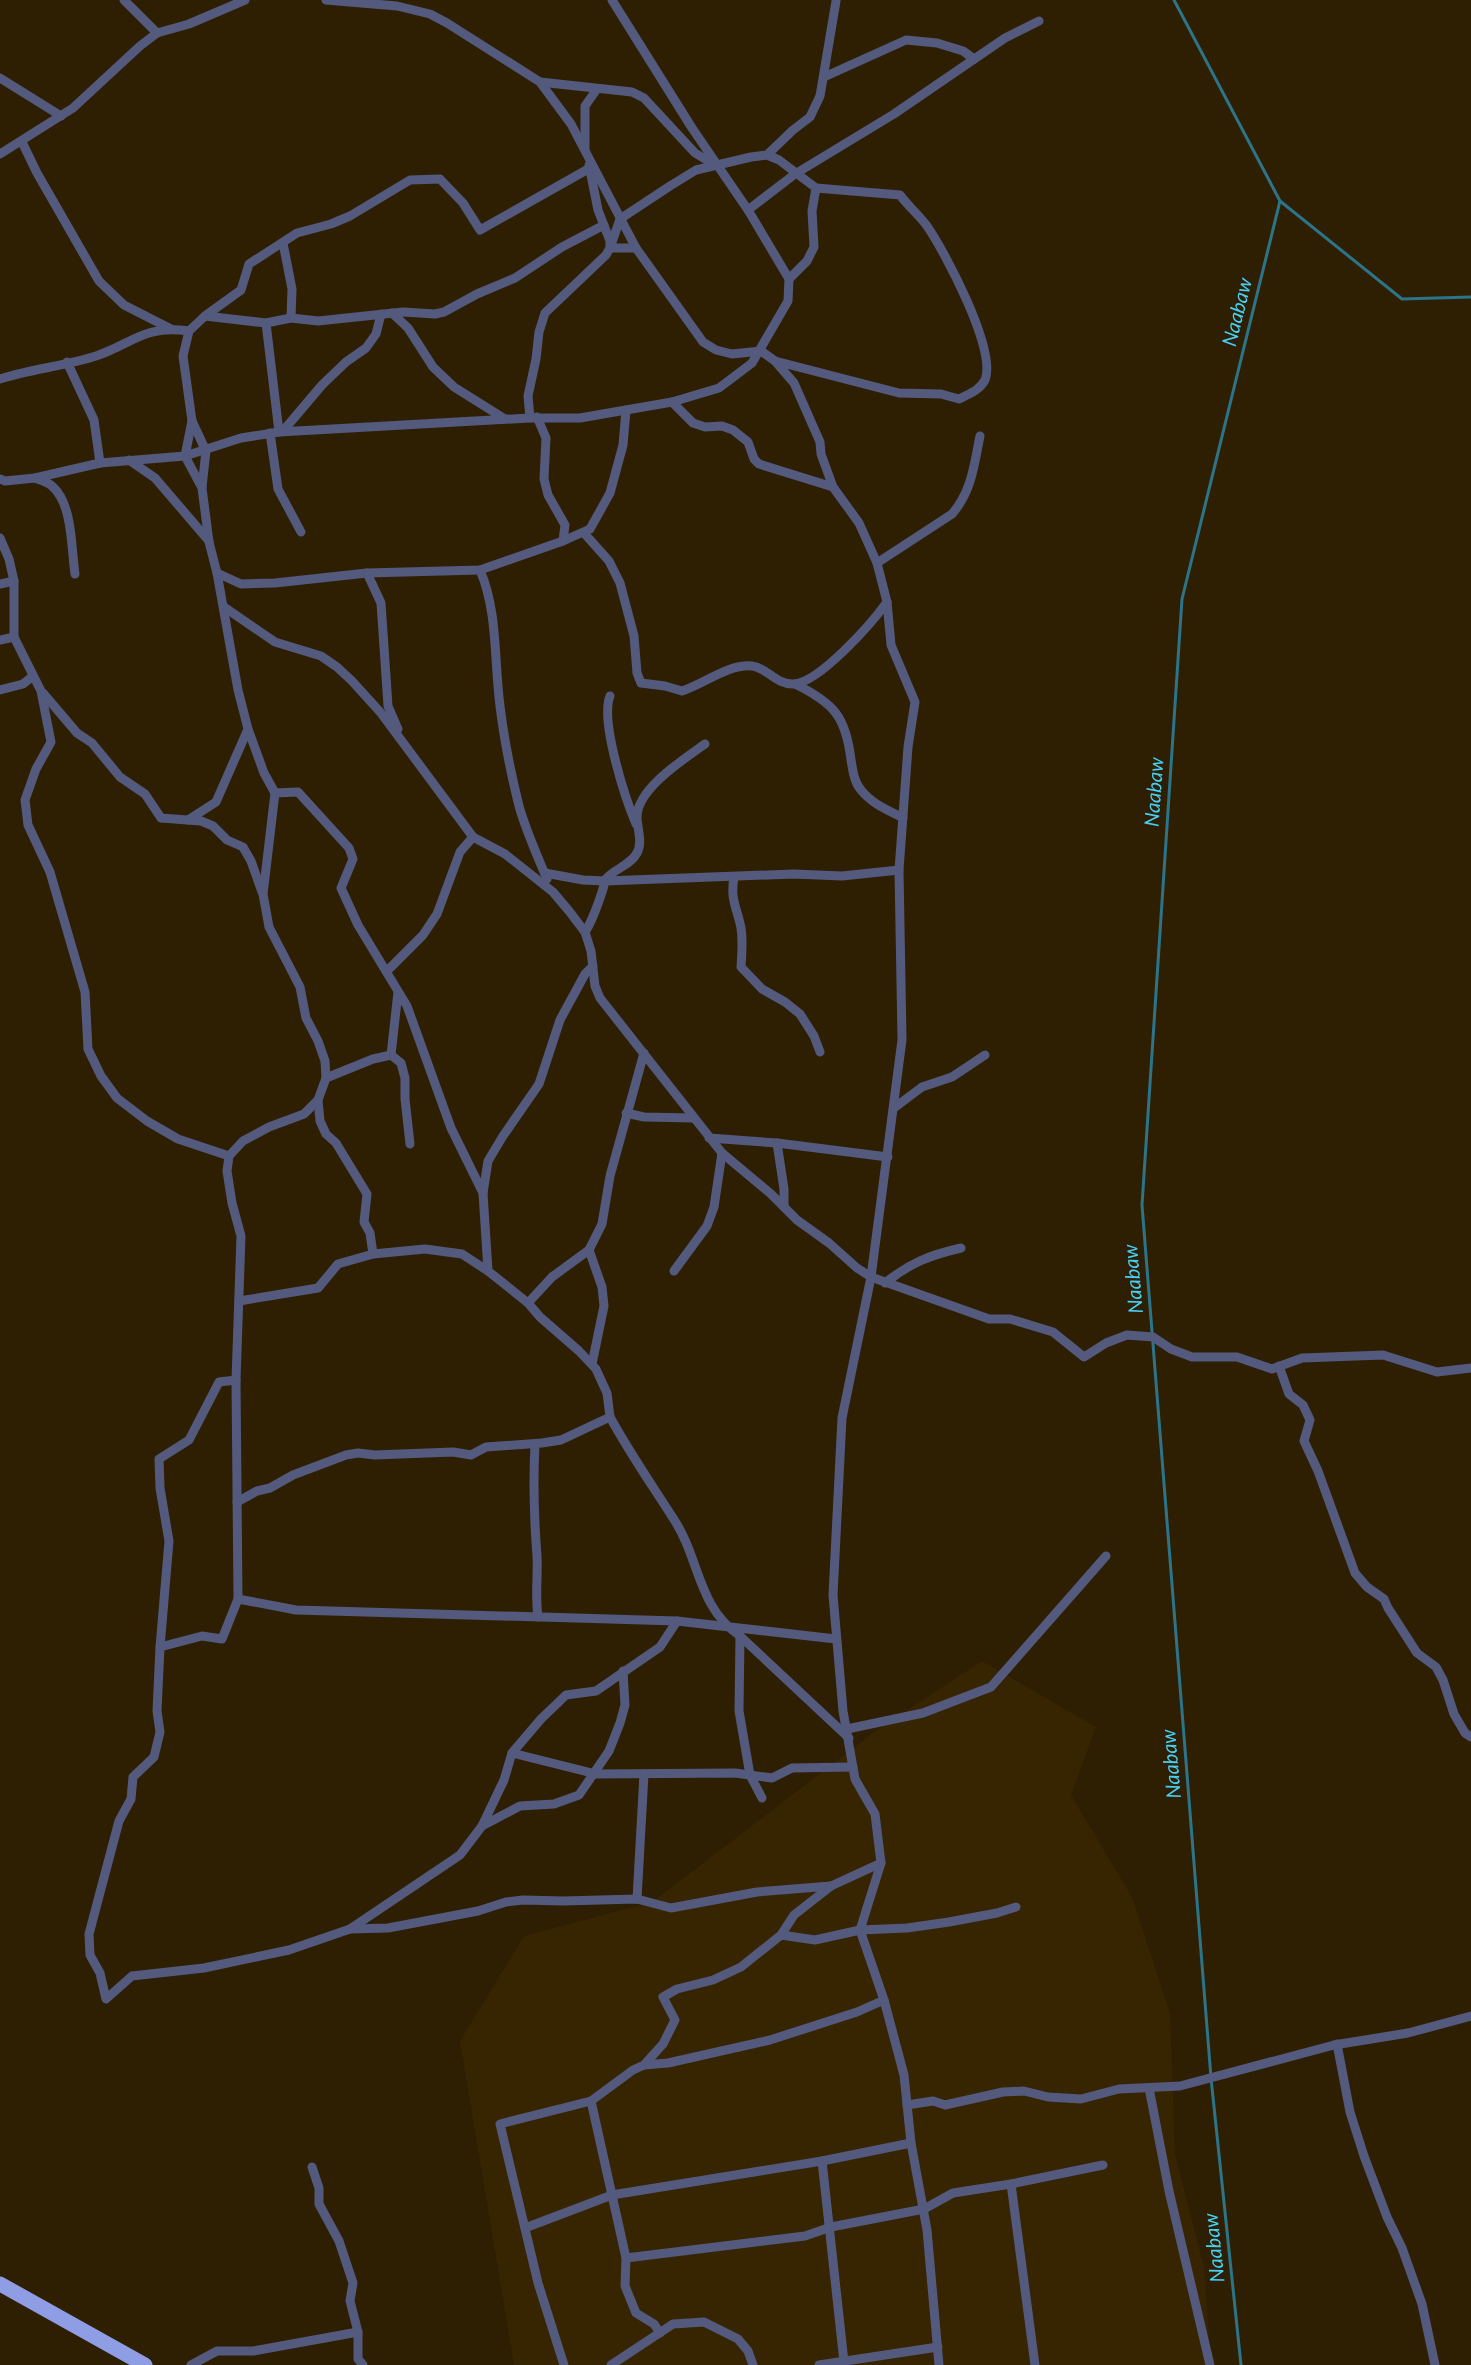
<svg xmlns="http://www.w3.org/2000/svg" width="1471" height="2365" font-family="Lato,sans-serif">
  <style>
    .built { fill: #372400 }
    .lines { fill: none; stroke-linecap: round; stroke-linejoin: round }
    .stream { stroke: #2c7489; stroke-width: 3 }
    .minor { stroke: #535a7e; stroke-width: 9 }
    .trunk { stroke: #8f9de5; stroke-width: 15 }
    .labels { text-anchor: middle; stroke-width: 5; stroke-linejoin: round; paint-order: stroke }
    .water-label { font-size: 20px; font-style: italic; fill: #46d0f7; stroke: #2e1f03 }
  </style>
  <rect width="100%" height="100%" fill="#2e1f03"/>
  <polygon class="built" points="982,1661 1096,1727 1071,1795 1132,1897 1170,2013 1175,2155 1204,2267 1211,2365 514,2365 460,2041 524,1936 652,1902 877,1730"/>
  <g class="lines">
    <g class="stream">
      <polyline points="1174,0 1280,201 1402,299 1471,297"/>
      <polyline points="1241,2365 1211,2078 1142,1205 1182,599 1280,201"/>
    </g>
    <g class="minor">
      <polyline points="124,0 157,33"/>
      <polyline points="326,0 397,6 430,14 447,23 540,82 571,124 636,248 703,342 716,350 732,354 761,351 775,361 794,383 820,442 821,454 833,487 859,523 877,563 887,602 891,645 915,702 908,747 899,870 902,1040 871,1277 842,1418 833,1595 843,1711 855,1779 875,1814 881,1863 860,1930 884,2000 904,2075 911,2143 927,2230 939,2365"/>
      <polyline points="612,0 692,128 748,210"/>
      <polyline points="824,77 906,40 937,43 963,51 974,59"/>
      <polyline points="0,78 61,116"/>
      <polyline points="540,82 632,92 644,98 695,153 715,165"/>
      <polyline points="22,142 37,173 99,281 124,305 171,329"/>
      <polyline points="585,149 585,106 597,89"/>
      <polyline points="0,154 73,108 140,46 157,33 189,24 245,0"/>
      <polyline points="767,155 793,130 810,117 820,96 836,1"/>
      <polyline points="589,165 598,210 610,241 610,248 606,255 545,313 539,332 536,359 528,396 530,418 580,418 672,402 719,388 752,363 788,301 789,279 748,210 795,174 894,114 1005,38 1039,21"/>
      <path d="M590 168 480 230 463 203 440 179 410 180 350 216 331 224 297 233 249 264 241 290 205 316 189 331 183 356 192 421 185 456 202 488 209 542 217 573 238 690 248 729 264 773 275 793 298 792 349 848 353 859 341 888 358 925 407 1006 451 1128 483 1193 488 1271 528 1303 540 1317 579 1351 596 1369 607 1393 610 1417C629 1452 652 1485 673 1518 700 1558 697 1607 740 1636L849 1738"/>
      <polyline points="283,243 292,289 291,318"/>
      <path d="M636 248H610L620 219 670 186 696 170 751 157 767 155 779 160 816 188 900 195C908 206 919 215 927 226 945 252 997 350 985 380 980 390 969 394 959 399L941 394 899 393 775 361"/>
      <polyline points="789,279 807,261 814,247 812,211 816,188"/>
      <polyline points="392,313 408,328 433,367 454,387 505,419"/>
      <polyline points="205,316 266,323 291,318 318,321 403,312 435,314 444,312 477,294 515,278 562,247 604,225"/>
      <polyline points="266,323 279,432"/>
      <polyline points="67,362 94,420 100,463"/>
      <path d="M0 379C31 369 65 366 96 356 134 343 143 325 189 331"/>
      <polyline points="672,402 693,423 705,427 722,426 733,430 748,442 754,459 759,464 833,487"/>
      <polyline points="537,417 546,438 544,479 548,495 565,525 563,541"/>
      <polyline points="192,421 206,451 202,487"/>
      <polyline points="283,431 322,385 346,362 366,348 376,334 381,314"/>
      <polyline points="270,433 278,489 301,532"/>
      <polyline points="129,460 155,478 209,541"/>
      <path d="M35 478C40 480 48 482 52 486 73 504 71 548 75 574"/>
      <polyline points="0,479 5,481 35,478 100,463 185,456 241,438 279,432 530,418"/>
      <path d="M584 533 609 561 620 583 634 636 637 673 641 683 665 686 682 691C704 684 728 664 752 666 768 668 776 685 794 684 820 682 872 623 887 602"/>
      <polyline points="0,538 9,559 14,581 14,637 41,691 51,742 36,769 25,800 28,825 50,872 85,992 88,1049 101,1076 117,1098 147,1121 178,1139 229,1156"/>
      <path d="M877 563 952 514C972 491 974 465 980 436"/>
      <path d="M480 570C498 612 494 661 500 706 504 739 511 774 519 806 526 831 537 855 547 879"/>
      <polyline points="217,573 241,584 275,583 367,573 480,570 563,541 590,529 610,493 623,445 626,410"/>
      <polyline points="367,573 381,603 388,706 398,729"/>
      <polyline points="0,584 14,581"/>
      <polyline points="224,607 275,642 321,656 337,667 352,681 381,713 473,837 505,854 553,892 569,911 585,932 591,951 595,986 600,998 722,1153 771,1194 797,1220 829,1243 857,1268 871,1277 989,1319 1010,1319 1053,1332 1084,1357 1106,1343 1127,1335 1153,1337 1171,1349 1192,1357 1237,1357 1272,1369 1302,1358 1383,1355 1437,1372 1471,1368"/>
      <polyline points="0,640 14,637"/>
      <path d="M795 684C834 703 846 717 851 760 853 771 854 782 861 790 872 804 888 810 903 818"/>
      <polyline points="0,690 23,684 33,676"/>
      <polyline points="43,693 77,733 92,743 120,777 145,794 161,818 201,821 213,826 227,840 243,847 251,861 262,892"/>
      <path d="M610 696C600 721 625 798 636 824"/>
      <polyline points="275,793 263,894 269,927 300,987 306,1018 318,1041 325,1061 326,1078 318,1100 304,1114 269,1127 243,1141 229,1156 227,1171 232,1203 241,1236 236,1380 238,1599 296,1610 677,1621 836,1639"/>
      <polyline points="188,820 216,802 248,729"/>
      <polyline points="545,873 583,880 605,881 794,874 842,876 899,870"/>
      <path d="M734 877C730 901 737 907 741 928 743 941 742 954 741 967L762 989 785 1002 800 1014 814 1036 820 1052"/>
      <path d="M585 932C593 920 598 904 603 889 604 886 604 883 605 880 613 869 630 866 637 853 643 842 637 828 637 817 637 789 684 759 705 744"/>
      <polyline points="387,971 423,935 437,914 460,852 473,837"/>
      <polyline points="391,1055 401,1063 405,1078 405,1099 410,1144"/>
      <polyline points="326,1078 373,1059 391,1055 398,992"/>
      <polyline points="318,1100 320,1121 326,1134 336,1143 367,1194 364,1222 370,1233 373,1254"/>
      <polyline points="894,1108 922,1087 952,1077 985,1055"/>
      <polyline points="626,1113 644,1117 694,1118"/>
      <polyline points="709,1138 777,1143 888,1157"/>
      <polyline points="777,1143 784,1189 784,1207"/>
      <polyline points="483,1193 488,1161 503,1136 539,1084 560,1020 585,974 593,966"/>
      <polyline points="589,1250 602,1287 604,1306 592,1364"/>
      <polyline points="674,1271 707,1226 714,1207 722,1153"/>
      <path d="M885 1283C910 1263 930 1255 961 1248"/>
      <polyline points="239,1301 318,1288 338,1264 373,1254 425,1249 462,1254 488,1271"/>
      <polyline points="528,1303 552,1277 589,1250 602,1224 610,1176 644,1053"/>
      <polyline points="1279,1366 1289,1394 1303,1405 1310,1420 1304,1441 1318,1471 1355,1573 1367,1587 1384,1599 1388,1608 1417,1653 1436,1667 1443,1680 1454,1714 1465,1733 1471,1737"/>
      <polyline points="236,1380 219,1382 189,1440 159,1459 160,1488 169,1541 160,1647 157,1711 160,1732 154,1757 133,1777 131,1799 119,1821 89,1934 90,1955 100,1973 106,1999 132,1976 204,1968 289,1950 350,1929 388,1928 478,1911 506,1902 523,1900 563,1901 637,1899 671,1908 757,1892 831,1886"/>
      <path d="M535 1444C533 1482 534 1518 537 1556 538 1577 535 1596 538 1617"/>
      <polyline points="237,1502 257,1491 270,1488 293,1475 346,1455 358,1453 375,1455 453,1452 471,1455 486,1447 542,1443 561,1440 610,1417"/>
      <polyline points="740,1636 739,1711 750,1775 762,1798"/>
      <polyline points="160,1647 202,1636 222,1639 238,1599"/>
      <polyline points="847,1729 923,1713 991,1687 1106,1556"/>
      <polyline points="512,1753 596,1774 735,1773 772,1778 792,1768 853,1767"/>
      <polyline points="482,1826 520,1806 554,1804 579,1795 609,1751 620,1723 625,1705 623,1671"/>
      <polyline points="637,1899 644,1774"/>
      <polyline points="350,1929 460,1855 482,1826 504,1780 512,1753 541,1719 566,1695 596,1691 660,1647 677,1621"/>
      <polyline points="781,1935 815,1940 860,1930 907,1928 949,1922 997,1913 1016,1907"/>
      <polyline points="1337,2044 1350,2112 1364,2156 1387,2217 1402,2248 1422,2304 1435,2365"/>
      <polyline points="644,2065 663,2044 675,2020 663,1997 677,1989 713,1980 741,1967 781,1935 794,1915 831,1886 881,1863"/>
      <polyline points="1149,2088 1169,2191 1210,2365"/>
      <polyline points="591,2101 626,2258 625,2286 636,2313 654,2324 660,2333"/>
      <polyline points="907,2105 933,2101 945,2105 1003,2092 1024,2091 1048,2097 1081,2099 1119,2089 1180,2086 1334,2045 1408,2033 1471,2016"/>
      <polyline points="822,2161 844,2362"/>
      <polyline points="312,2167 319,2188 319,2204 339,2241 353,2283 350,2301 358,2332 358,2359 363,2365"/>
      <polyline points="1011,2184 1035,2365"/>
      <polyline points="525,2228 612,2195 822,2161 911,2143"/>
      <polyline points="626,2258 805,2236 831,2227 924,2209 953,2193 1011,2184 1103,2165"/>
      <polyline points="191,2365 217,2351 253,2351 358,2332"/>
      <polyline points="564,2365 538,2283 500,2124 591,2101 633,2070 644,2065 668,2063 770,2040 857,2012 884,2000"/>
      <polyline points="611,2365 673,2324 704,2322 738,2339 748,2351 753,2365"/>
      <polyline points="819,2365 938,2347"/>
    </g>
    <polyline class="trunk" points="0,2284 145,2365"/>
  </g>
  <g class="labels">
    <g class="water-label">
      <text transform="translate(1237 312) rotate(-76)" y="7">Naabaw</text>
      <text transform="translate(1154 792) rotate(-86)" y="7">Naabaw</text>
      <text transform="translate(1133 1279) rotate(-95)" y="7">Naabaw</text>
      <text transform="translate(1171 1764) rotate(-95)" y="7">Naabaw</text>
      <text transform="translate(1214 2248) rotate(-96)" y="7">Naabaw</text>
    </g>
  </g>
</svg>
